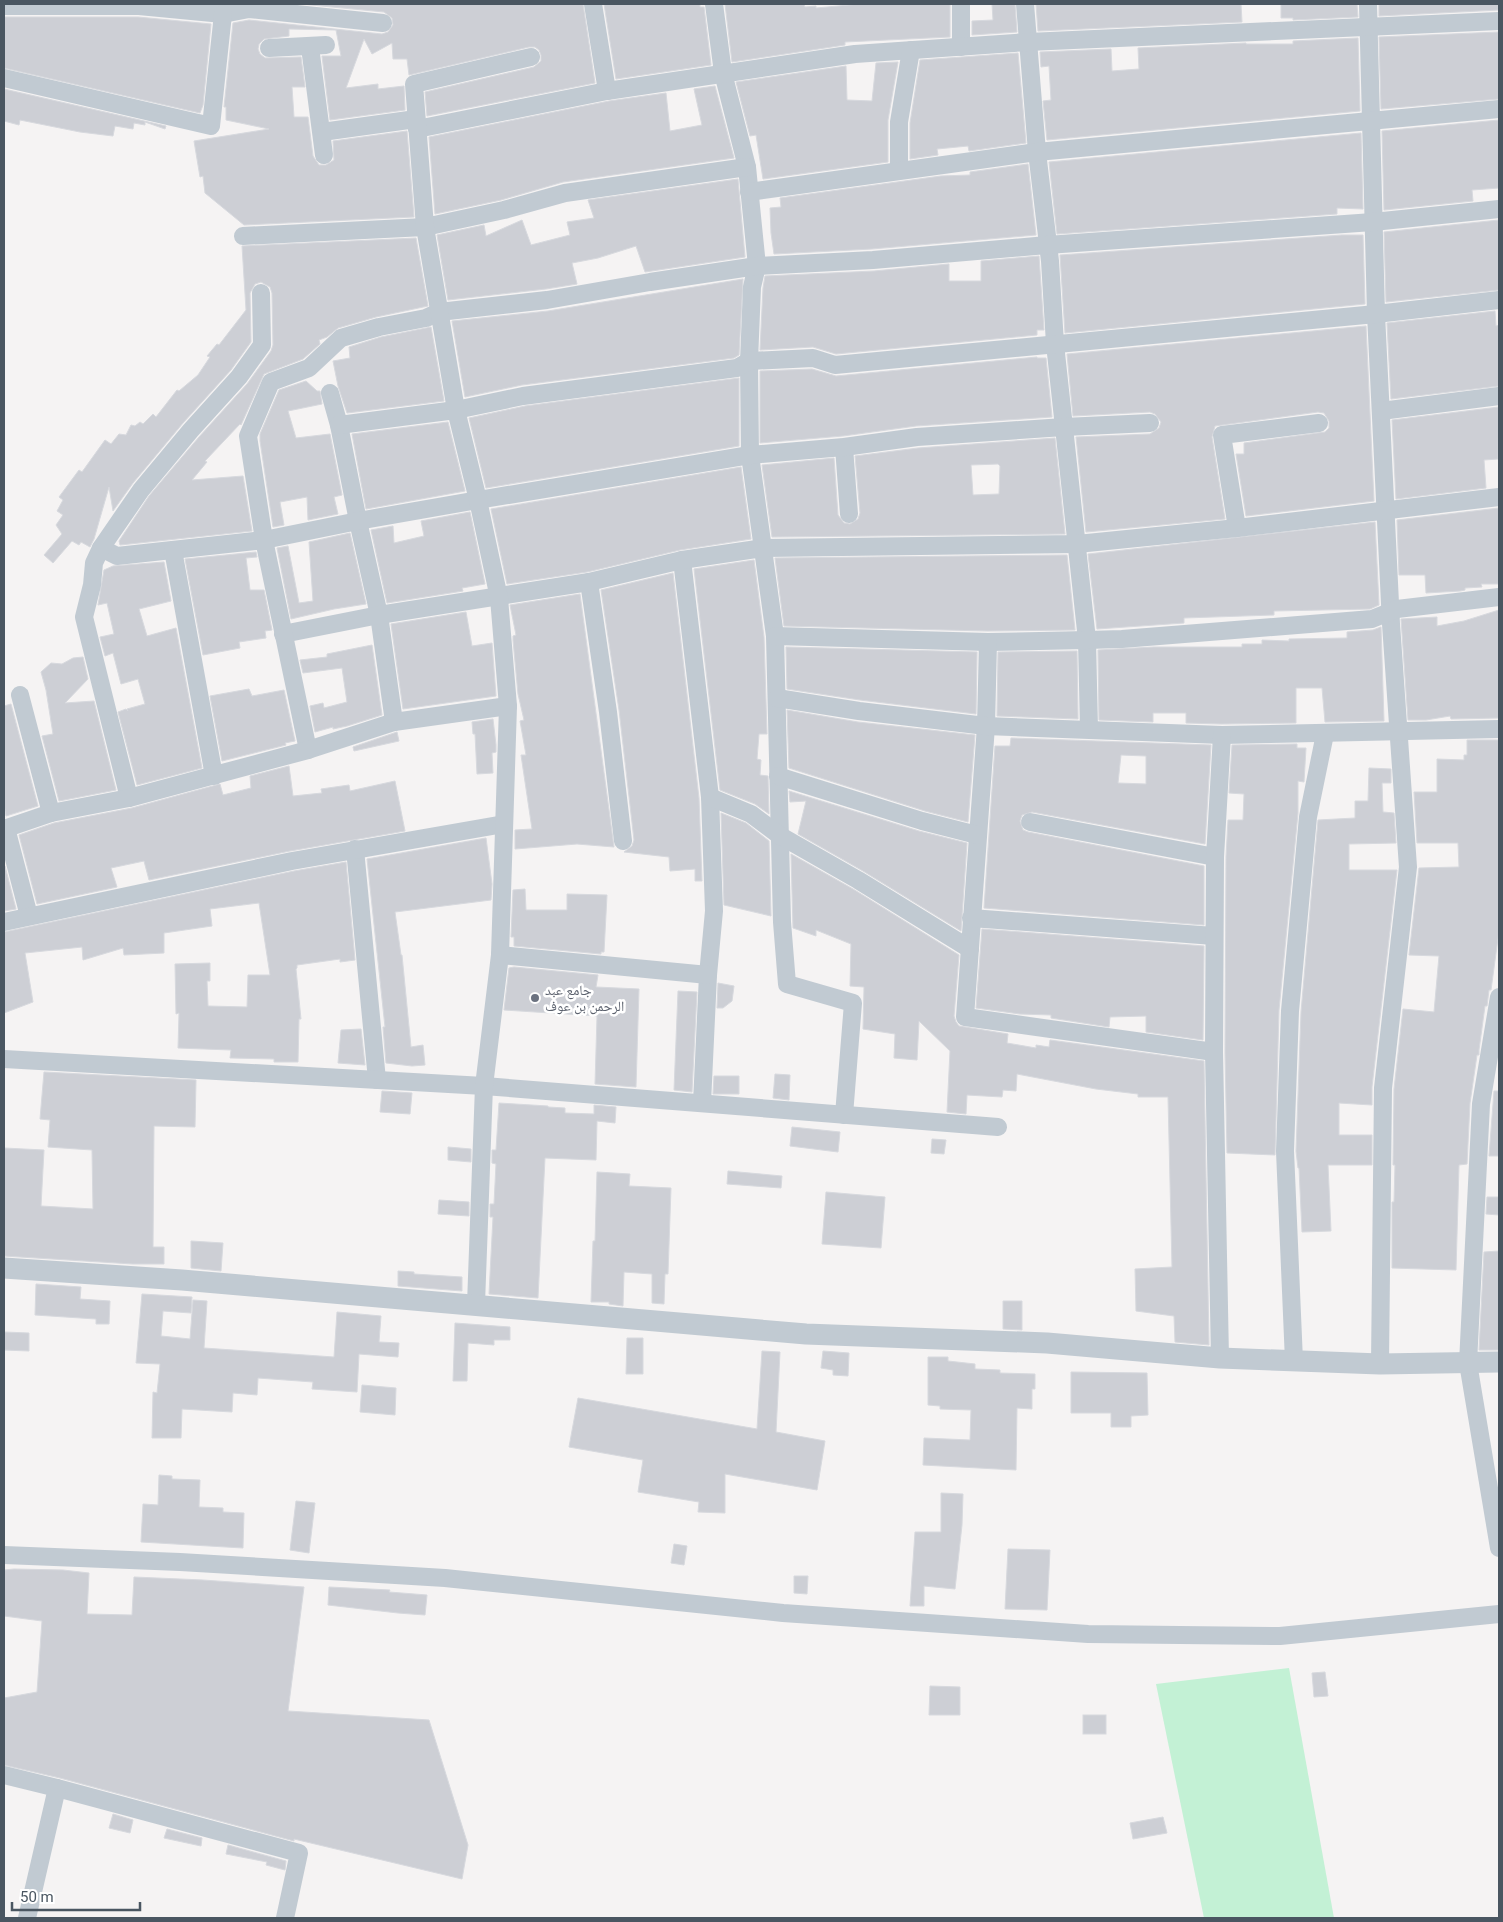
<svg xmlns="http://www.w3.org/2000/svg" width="1503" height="1922" font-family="Roboto,'Noto Naskh Arabic',sans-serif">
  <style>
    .green { fill: #c3f1d5 }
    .building { fill: #cdcfd5; stroke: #d7d9de; fill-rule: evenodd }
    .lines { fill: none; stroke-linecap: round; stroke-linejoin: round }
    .minor { stroke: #c1cad2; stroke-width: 18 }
    .tertiary { stroke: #c1cad2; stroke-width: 21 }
    .worship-dot { fill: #6b7280; stroke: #fff; stroke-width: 2 }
    .labels { text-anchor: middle; stroke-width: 5; stroke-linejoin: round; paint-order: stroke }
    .worship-label { font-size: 14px; fill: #5b616d; stroke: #fff; text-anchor: start }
  </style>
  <rect width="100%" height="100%" fill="#f5f3f3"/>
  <polygon class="green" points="1289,1668 1334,1918 1204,1918 1156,1684"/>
  <g class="building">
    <polygon points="301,4 583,4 595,83 427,116 425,92 534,67 541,61 541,55 539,50 535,47 529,47 409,75 407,59 393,59 392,43 372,54 364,39 346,88 378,84 378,89 404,86 405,110 330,120 322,56 341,56 336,30 289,29 289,36 264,39 259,44 258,49 260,54 265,58 301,57 305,87 292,87 294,117 308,117 313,156 319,165 326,165 334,160 333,141 407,131 414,217 244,225 205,193 203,176 200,177 194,141 269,129 226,120 226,107 224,107 233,23 249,20 382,34 388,32 393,25 392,18 384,12"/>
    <polygon points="604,4 700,4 700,7 704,7 711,65 616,79"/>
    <polygon points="725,4 804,4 805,7 816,6 816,8 860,4 950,4 950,37 845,42 845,45 732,62"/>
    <polygon points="992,4 1015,4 1017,32 972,35 972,21 993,20"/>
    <polygon points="1036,4 1241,4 1242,22 1038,31"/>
    <polygon points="1281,4 1357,4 1358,17 1293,20 1293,18 1281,18"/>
    <polygon points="1379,4 1499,4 1499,10 1379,16"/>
    <polygon points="4,17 138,17 211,24 203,105 200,113 4,68"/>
    <polygon points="1499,32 1499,99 1381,109 1379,37"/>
    <polygon points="1358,38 1360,111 1047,140 1043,101 1051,100 1049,66 1041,67 1040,52 1111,49 1112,71 1139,69 1138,48 1246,43 1246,44 1293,44 1293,41"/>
    <polygon points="1018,53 1026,143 969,151 968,146 937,149 938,155 910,159 910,123 920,60"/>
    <polygon points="898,62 888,120 888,162 763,179 756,135 750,136 736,82 846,66 847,100 872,101 876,63"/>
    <polygon points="715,86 734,158 563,182 501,200 435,214 429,137 609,101 666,93 670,131 702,125 694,89"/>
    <polygon points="4,89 166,126 165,129 145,122 145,125 134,123 133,129 115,126 113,136 80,132 20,120 19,125 4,121"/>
    <polygon points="1499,120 1499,188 1472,190 1473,201 1384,210 1382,131"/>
    <polygon points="1361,133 1363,209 1337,208 1337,214 1057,234 1049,162"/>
    <polygon points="1028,164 1036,235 872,249 774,254 771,233 770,208 781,207 780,198 941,176 970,175 970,172"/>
    <polygon points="738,179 745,257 645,272 636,246 598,258 572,263 577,284 546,289 448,300 437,235 484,225 486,236 522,220 531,245 570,235 567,222 594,218 588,200"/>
    <polygon points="1499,220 1499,290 1386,302 1384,232"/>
    <polygon points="1342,235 1363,235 1365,304 1065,333 1060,255"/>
    <polygon points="416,238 428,306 376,317 338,328 327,337 319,340 320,344 303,359 264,374 241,425 240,424 205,461 207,462 192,480 243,476 252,531 120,545 119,541 149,496 199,437 247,384 271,351 273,345 272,293 270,287 261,282 255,284 250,293 251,342 231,370 183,423 133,483 113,511 109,487 94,539 90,547 81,542 79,545 72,541 53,563 44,555 62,534 56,525 63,515 57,511 63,500 59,497 79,470 82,472 105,440 111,444 119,434 126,435 131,425 135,426 140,422 143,424 153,414 156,417 177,390 179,391 198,375 210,357 207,356 217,344 219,345 246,310 242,246"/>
    <polygon points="1039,256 1044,330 1037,330 1037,335 836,354 813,347 760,350 763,288 765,276 874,271 949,264 949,281 981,281 981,261"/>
    <polygon points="743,279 739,355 734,358 522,385 465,397 452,321 548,311"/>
    <polygon points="1495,311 1496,326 1499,325 1499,386 1391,399 1387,323"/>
    <polygon points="1366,326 1374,501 1246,516 1236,454 1244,454 1244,443 1325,432 1329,428 1329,421 1324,413 1318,412 1215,426 1212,437 1225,519 1086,532 1076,437 1150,434 1159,428 1161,422 1155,414 1150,412 1073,416 1067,354"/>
    <polygon points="431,327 444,401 347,413 338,386 333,361 350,358 349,347 381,337"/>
    <polygon points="1037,357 1037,358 1046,358 1052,417 916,426 843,436 760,443 760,371 812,369 836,376"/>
    <polygon points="739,378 739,446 486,488 469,418 525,406"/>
    <polygon points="306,381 317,391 320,391 322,404 288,411 296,438 330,434 342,495 334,497 338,514 308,520 307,497 280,502 284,525 273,527 260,441 260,434 279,390"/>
    <polygon points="1499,407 1498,459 1484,460 1486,488 1396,499 1392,420"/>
    <polygon points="448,422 465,491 366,509 352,434"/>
    <path d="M1055 438 1065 534 772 537 762 465 834 458 838 515 844 523 850 524 858 519 860 513 855 456 918 448ZM998 464 1000 466 999 494 973 495 971 465Z"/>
    <polygon points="741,467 751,539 680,550 587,572 507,584 491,509"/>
    <polygon points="1499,508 1499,584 1481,584 1482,587 1465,588 1465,590 1460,591 1426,593 1425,575 1399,575 1397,520"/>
    <polygon points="470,512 485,584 462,588 463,591 387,603 371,530 393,526 394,543 424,536 421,521"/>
    <polygon points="1375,522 1379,605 1370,609 1274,611 1274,615 1184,618 1184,623 1097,629 1088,554"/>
    <polygon points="350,533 366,604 334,609 291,619 277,548 288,546 299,603 313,601 309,542"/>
    <polygon points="256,552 257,557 246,558 250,590 264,590 272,630 265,631 266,638 239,642 240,648 203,655 185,559"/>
    <polygon points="1067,555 1075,630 988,631 784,626 775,558"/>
    <polygon points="754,560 764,637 767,734 759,734 757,759 761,760 760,775 768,776 769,814 755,804 720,790 694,569"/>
    <polygon points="164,562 171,601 139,609 147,636 176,628 202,768 137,785 118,712 126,709 128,711 127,709 145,704 138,679 121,684 113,653 105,656 100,637 114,634 107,603 98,605 104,570 113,566"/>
    <polygon points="673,573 699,798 702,881 695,881 695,869 670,871 669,857 624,852 632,846 634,840 619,710 601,590"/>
    <polygon points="580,594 614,847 577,844 515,849 515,830 532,829 521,755 526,755 520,721 524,720 518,694 513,640 513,636 516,635 510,605"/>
    <polygon points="1499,610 1499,718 1451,719 1450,716 1426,720 1408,720 1401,619 1437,617 1437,626 1464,621"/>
    <polygon points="466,612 472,646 492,643 496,696 403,709 391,624"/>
    <polygon points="1381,627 1384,721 1325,722 1322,688 1296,688 1296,723 1222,724 1186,723 1186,713 1153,713 1153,722 1099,720 1098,650 1154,647 1242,647 1242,644 1262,644 1262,640 1289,641 1289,639 1347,638 1347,632 1373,630"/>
    <polygon points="372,645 382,715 347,726 333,729 333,727 315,732 310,706 323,703 324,708 347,702 342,668 303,673 300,660 327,657 327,654"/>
    <polygon points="786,647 977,652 976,714 860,700 787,689"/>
    <polygon points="1077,651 1078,719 997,716 998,652"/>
    <polygon points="83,657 88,679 65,703 94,701 116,790 59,801 42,736 53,734 46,690 41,672 51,663 62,664 73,658"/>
    <polygon points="249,689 252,696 284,690 295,741 285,743 286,745 222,761 210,696"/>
    <polygon points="11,704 38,806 6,816 4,805 4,706"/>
    <polygon points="787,710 858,722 975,735 968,822 925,811 789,768"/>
    <polygon points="493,719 496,745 496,752 492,753 493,773 477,774 475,734 473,734 472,722"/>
    <polygon points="397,732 399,741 354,751 353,747"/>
    <path d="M1011 738 1211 745 1205 844 1032 812 1022 815 1020 821 1023 830 1028 832 1204 866V925L984 908 995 746H1010ZM1121 755 1146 756V784L1118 783Z"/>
    <polygon points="1467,740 1499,740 1499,931 1491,990 1489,990 1487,1006 1485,1006 1479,1050 1479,1055 1477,1055 1470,1103 1467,1164 1459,1165 1456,1270 1392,1268 1392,1202 1394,1202 1395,1165 1393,1165 1394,1089 1403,1009 1434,1012 1439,956 1409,955 1419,868 1459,867 1458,843 1417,843 1414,792 1437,792 1437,759 1464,760 1464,755 1467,755"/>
    <polygon points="1297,744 1297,748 1306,748 1304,782 1298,781 1298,813 1279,1010 1275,1155 1227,1153 1225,1052 1226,857 1228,820 1243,820 1244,794 1229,793 1232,745"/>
    <polygon points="289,766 293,796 322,793 321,789 349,785 350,791 395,781 405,831 290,851 149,880 144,861 111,868 117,887 37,904 19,835 54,823 132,808 220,784 223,795 251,788 250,776"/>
    <polygon points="1369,768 1391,769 1391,783 1382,783 1383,812 1394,813 1396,843 1349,844 1349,870 1397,870 1372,1087 1372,1105 1339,1103 1339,1135 1372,1135 1372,1165 1328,1165 1331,1231 1302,1232 1299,1168 1298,1168 1296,1151 1301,1012 1318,820 1355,818 1355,801 1368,801"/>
    <polygon points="789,791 919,831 967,843 961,931 863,871 798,834 806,801 790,802"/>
    <polygon points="721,813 746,823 769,841 771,916 724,905"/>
    <polygon points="486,838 492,884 491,900 395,912 401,955 402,955 411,1047 423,1045 425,1065 412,1066 386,1063 383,1027 385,1027 367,859"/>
    <polygon points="791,854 853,889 959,955 954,1016 956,1022 959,1026 1008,1034 1007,1043 1036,1048 1036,1045 1049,1047 1050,1040 1204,1061 1209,1345 1175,1342 1174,1316 1136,1311 1135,1269 1172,1267 1168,1097 1138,1097 1138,1094 1096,1089 1017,1074 1016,1091 1003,1090 1002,1097 967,1095 966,1114 947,1112 950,1051 919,1021 917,1060 894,1058 895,1034 863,1029 864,987 850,986 851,944 816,930 816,936 793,928"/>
    <polygon points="346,862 355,960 340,962 340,959 297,965 297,968 296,969 301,1019 299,1019 298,1062 274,1062 274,1059 230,1058 231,1050 178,1048 179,1013 176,1014 175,964 210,963 210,981 207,981 208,1006 247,1007 248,975 270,975 259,903 210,909 212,926 164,933 164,953 124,955 123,948 83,960 82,947 25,953 33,1002 4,1013 4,932 294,871"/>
    <polygon points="5,866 16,909 4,911 4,867"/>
    <polygon points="525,889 526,910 567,910 567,894 607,895 604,952 601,952 601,954 514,946 514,937 511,937 513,890"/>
    <polygon points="982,929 1204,946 1203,1040 1146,1032 1146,1016 1110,1017 1109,1027 1051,1018 1051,1015 1020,1014 976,1008"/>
    <polygon points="514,967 598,975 596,987 639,989 636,1087 595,1084 597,1016 504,1010 509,968"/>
    <polygon points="718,983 734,986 732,1001 723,1008 717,1008"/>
    <polygon points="678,991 697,992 692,1092 674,1090"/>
    <polygon points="361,1029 365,1065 338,1063 341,1030"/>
    <polygon points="44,1072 196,1080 195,1127 154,1126 153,1247 164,1247 164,1264 133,1264 4,1256 4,1148 44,1150 41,1206 93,1209 92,1150 48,1147 50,1120 40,1119"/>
    <polygon points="775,1074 790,1075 789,1100 773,1098"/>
    <polygon points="714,1076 739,1076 739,1094 713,1094"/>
    <polygon points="382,1091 412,1093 410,1114 380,1112"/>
    <polygon points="1494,1091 1499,1091 1499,1156 1489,1156"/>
    <polygon points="499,1103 548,1106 548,1107 565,1108 565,1113 594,1114 594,1105 616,1107 615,1123 597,1121 596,1160 545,1158 538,1298 489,1294 493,1217 490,1217 490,1204 494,1204 496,1164 492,1163 492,1150 496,1150"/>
    <polygon points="792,1127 840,1132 838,1152 790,1146"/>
    <polygon points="932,1139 946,1140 944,1154 931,1153"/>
    <polygon points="448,1147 471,1149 471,1162 448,1160"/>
    <polygon points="728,1171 782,1176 781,1188 727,1184"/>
    <polygon points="597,1172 630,1174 629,1186 671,1188 668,1274 665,1274 664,1304 652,1303 652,1274 624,1272 623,1306 609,1304 609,1302 591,1302 593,1241 595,1241"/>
    <polygon points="826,1192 885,1197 881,1248 822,1244"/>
    <polygon points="1487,1197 1499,1197 1499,1215 1486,1214"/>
    <polygon points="439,1200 469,1202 469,1216 438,1214"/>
    <polygon points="191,1241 223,1243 221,1271 191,1268"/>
    <polygon points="1499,1251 1499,1350 1479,1350 1484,1252"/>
    <polygon points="398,1271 414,1272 414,1274 462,1277 462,1291 398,1286"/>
    <polygon points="36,1284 81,1287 80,1299 110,1301 109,1324 96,1324 96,1319 35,1315"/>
    <polygon points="142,1294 192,1297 191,1313 163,1311 161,1336 190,1339 193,1300 207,1301 204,1348 334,1357 337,1312 381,1316 379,1342 399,1343 398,1357 359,1354 357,1392 312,1389 313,1382 258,1378 257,1395 233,1393 232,1412 182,1409 181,1438 152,1438 153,1392 157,1393 160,1364 136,1363"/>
    <polygon points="1003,1301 1022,1301 1022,1330 1003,1329"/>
    <polygon points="455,1323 510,1327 510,1340 494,1340 494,1345 468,1343 467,1381 453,1381"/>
    <polygon points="4,1332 29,1333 29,1351 4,1350"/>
    <polygon points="627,1338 643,1338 643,1374 626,1374"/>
    <polygon points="762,1351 780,1352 776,1432 825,1441 817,1490 725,1474 725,1513 698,1512 699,1502 638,1492 643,1460 569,1447 578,1398 757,1429"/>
    <polygon points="823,1351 849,1353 848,1376 833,1375 833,1370 821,1368"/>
    <polygon points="928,1357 948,1357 948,1361 975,1364 975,1369 1000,1370 1000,1373 1035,1374 1035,1389 1032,1389 1032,1409 1017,1408 1016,1470 923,1465 924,1438 970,1440 971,1410 940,1409 940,1406 928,1405"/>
    <polygon points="1071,1372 1147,1373 1148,1415 1131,1416 1131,1427 1111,1427 1111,1413 1071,1413"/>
    <polygon points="362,1385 396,1388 395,1415 360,1412"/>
    <polygon points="159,1475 172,1476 172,1479 200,1480 199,1507 223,1508 223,1512 244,1513 243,1548 141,1542 143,1504 158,1505"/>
    <polygon points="941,1493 963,1494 962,1525 955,1589 924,1586 924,1606 910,1606 915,1532 941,1532"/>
    <polygon points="296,1501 315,1503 309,1553 290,1550"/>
    <polygon points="674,1544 687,1546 684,1565 671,1563"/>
    <polygon points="1008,1549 1050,1550 1047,1610 1005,1609"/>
    <polygon points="14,1569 63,1570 89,1573 87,1614 132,1615 134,1577 203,1580 304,1587 288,1711 429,1720 468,1845 462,1879 294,1839 294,1841 60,1778 4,1765 4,1698 37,1692 42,1621 4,1616 4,1570"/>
    <polygon points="794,1576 808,1576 807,1594 794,1593"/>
    <polygon points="329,1587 390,1590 389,1592 427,1595 425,1615 398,1613 328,1605"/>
    <polygon points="1325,1672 1328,1696 1314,1697 1312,1673"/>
    <polygon points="930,1686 960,1687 960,1715 929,1715"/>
    <rect x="1083" y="1715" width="23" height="19"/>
    <polygon points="113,1814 133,1820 130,1833 109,1828"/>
    <polygon points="1163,1817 1167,1833 1133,1839 1130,1823"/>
    <polygon points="167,1829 202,1838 201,1846 164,1838"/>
    <polygon points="228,1845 286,1861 285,1870 266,1865 267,1862 226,1854"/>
  </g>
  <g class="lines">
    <g class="minor">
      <polyline points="593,4 607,91"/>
      <polyline points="714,4 723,73 747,167 757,266 752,287 749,361 750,455 775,636 782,922 787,984 853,1003 844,1115"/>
      <polyline points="1025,4 1037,152 1050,261 1055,344 1087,640 1089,729"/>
      <polyline points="1368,4 1376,314 1391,624 1408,867 1383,1088 1380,1364"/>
      <polyline points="4,6 139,6 223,14 249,9 383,23"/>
      <polyline points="310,47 324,155"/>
      <polyline points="961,47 961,4"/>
      <polyline points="269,48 326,45"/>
      <polyline points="4,78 211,126 223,14"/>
      <polyline points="417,129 607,91 855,54 1028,42 1499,21"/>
      <polyline points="322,132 416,119"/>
      <polyline points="899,170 899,122 911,50"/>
      <polyline points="749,192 1037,152 1499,109"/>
      <polyline points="243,236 425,227 504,210 565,193 747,167"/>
      <polyline points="330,393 339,425 358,521 379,615 394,722"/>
      <polyline points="1381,411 1499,396"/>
      <polyline points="339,425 456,410 523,396 737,368 749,361 813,358 835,365 1376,314 1499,300"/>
      <polyline points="844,447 849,514"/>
      <polyline points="1237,528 1222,435 1319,423"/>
      <polyline points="101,548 117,556 264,540 358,521 478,500 750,455 844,447 917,437 1064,427 1150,423"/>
      <polyline points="173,550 214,776"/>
      <polyline points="682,560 710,797 714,911 708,975 702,1103"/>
      <polyline points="589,582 608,712 623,841"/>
      <polyline points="283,634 379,615 589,582 682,560 764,548 1077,544 1237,528 1499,497"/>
      <polyline points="775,636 988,642 1087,640 1122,639 1372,619 1397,609 1499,597"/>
      <polyline points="988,642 986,726 965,1017 1214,1052"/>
      <polyline points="20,695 51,813"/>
      <polyline points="777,698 859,711 986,726 1222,735 1499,729"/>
      <polyline points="308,750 264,540 248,436 271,382 309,368 341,338 379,327 426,318 439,312 547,300 650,282 757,266 873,260 1047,245 1373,222 1499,209"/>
      <polyline points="778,776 922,821 977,835"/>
      <polyline points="710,797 751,814 779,835 858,880 970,949"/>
      <polyline points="129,798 84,617 92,585 94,563 101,548 141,490 191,430 239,377 262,345 261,293"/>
      <polyline points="1030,822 1215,857"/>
      <polyline points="6,828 29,916"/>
      <polyline points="4,829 51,813 129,798 308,750 394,722 508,706"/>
      <polyline points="355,849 377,1080"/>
      <polyline points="971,918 1214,936"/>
      <polyline points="4,922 292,861 504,824"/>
      <polyline points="500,955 708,975"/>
      <polyline points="1499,997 1481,1104 1468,1363 1499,1548"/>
      <polyline points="4,1059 484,1086 998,1127"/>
      <polyline points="476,1304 484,1086 500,955 508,706 499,598 478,500 456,410 425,227 414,84 531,57"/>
      <polyline points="1220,1358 1214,1052 1215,857 1222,735"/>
      <polyline points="1294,1361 1285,1151 1290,1011 1308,817 1325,734"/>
      <polyline points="4,1555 180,1562 445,1578 783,1613 1088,1634 1280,1636 1499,1614"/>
      <polyline points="4,1775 57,1788 299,1853 285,1918"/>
      <polyline points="27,1918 57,1788"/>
    </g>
    <polyline class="tertiary" points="4,1268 182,1280 806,1334 1047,1343 1220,1358 1380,1364 1499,1362"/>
  </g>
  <circle class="worship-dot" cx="535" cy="998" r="5"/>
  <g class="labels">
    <g class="worship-label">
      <text x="545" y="995">جامع عبد<tspan x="545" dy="16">الرحمن بن عوف</tspan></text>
    </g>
  </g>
  <rect width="1503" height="1922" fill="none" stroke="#4a5661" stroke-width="10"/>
  <path d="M12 1902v8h128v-8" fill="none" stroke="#4a5661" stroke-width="2.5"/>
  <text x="20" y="1902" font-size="15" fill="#4a5661" stroke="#ffffff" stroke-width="4" paint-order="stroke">50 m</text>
</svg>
